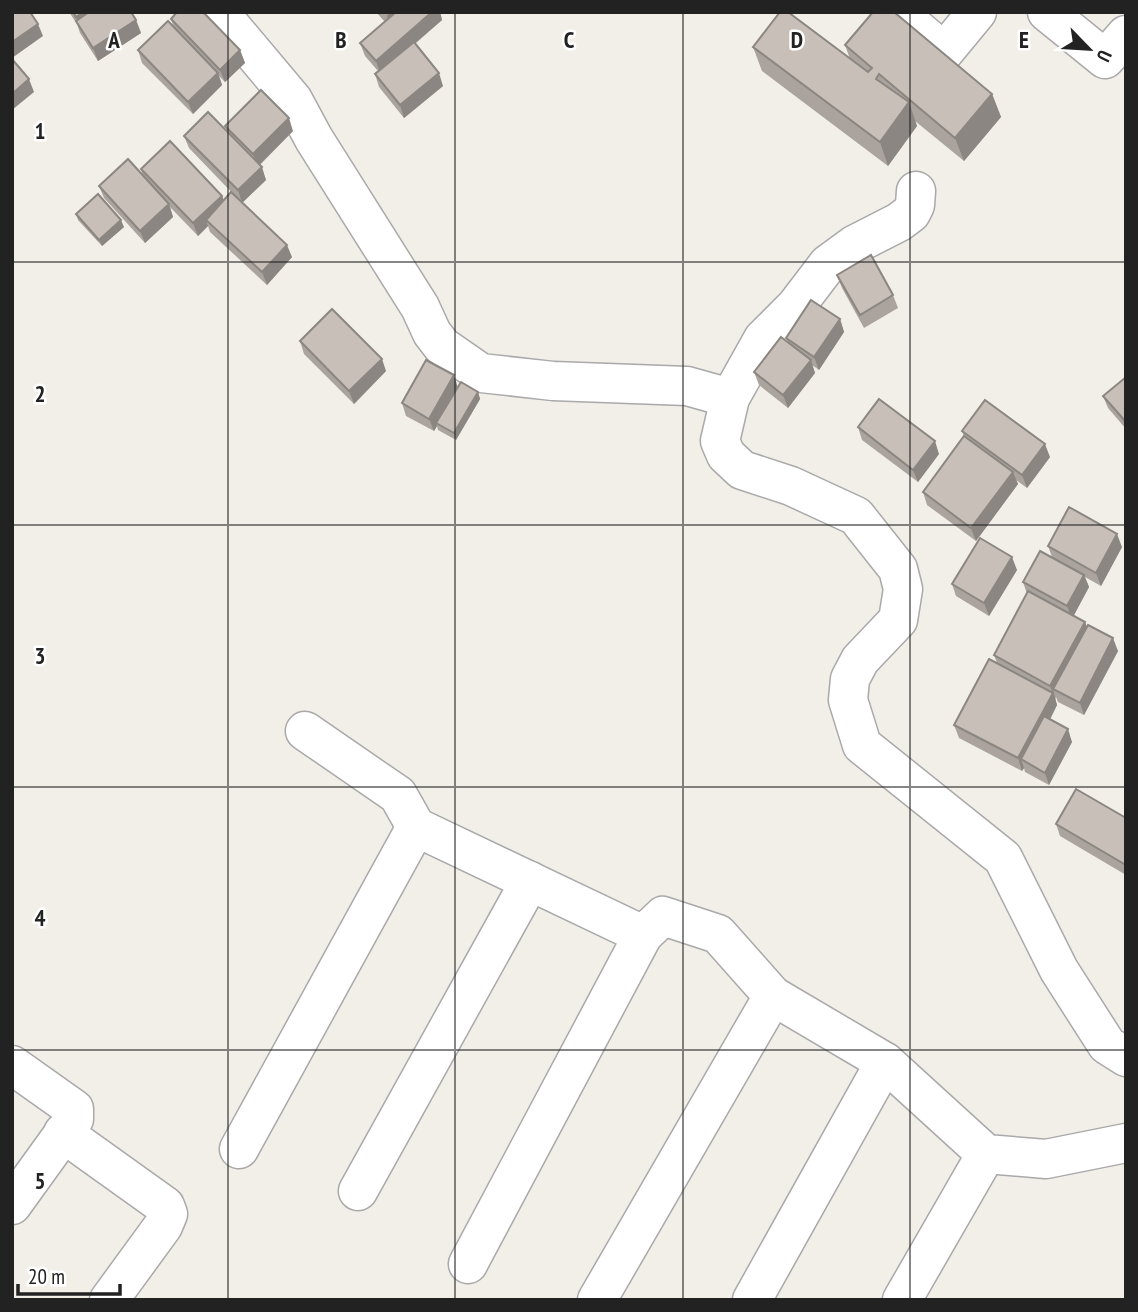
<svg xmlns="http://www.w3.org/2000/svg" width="1138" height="1312" viewBox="0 0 1138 1312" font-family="'PT Sans Narrow',sans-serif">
	<rect width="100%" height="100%" fill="#f2efe9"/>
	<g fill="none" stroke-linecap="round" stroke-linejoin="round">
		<g stroke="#a9a9a9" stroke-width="41">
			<g id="minor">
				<polyline points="219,12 293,100 314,139 420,307 432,333 442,346 481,373 553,381 687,386 730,398"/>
				<polyline points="897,12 944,52 977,12"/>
				<polyline points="1047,12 1105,59 1126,35"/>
				<polyline points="916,191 915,205 911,213 899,222 854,245 828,264 796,306 763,339 730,398 720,441 726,455 742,470 791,486 856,516 898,569 903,589 898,620 860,660 850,679 848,700 862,745 1003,858 1059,970 1107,1045 1126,1057"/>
				<polyline points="305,731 398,795 416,827 643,935 663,916 718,934 773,996 885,1062 986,1154 1046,1159 1126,1143"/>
				<polyline points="12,1065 74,1109 74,1119 12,1205"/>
				<polyline points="63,1133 165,1206 168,1214 163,1226 109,1300"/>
				<polyline points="239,1149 416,827"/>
				<polyline points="358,1191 530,881"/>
				<polyline points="468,1264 643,935"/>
				<polyline points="597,1300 773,996"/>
				<polyline points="752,1300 885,1062"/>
				<polyline points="902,1300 986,1154"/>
			</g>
		</g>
		<use href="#minor" stroke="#fff" stroke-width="38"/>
	</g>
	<g fill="#aba49e">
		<polygon points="69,12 134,12 132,13 136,20 141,33 98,61 80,33 77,24"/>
		<polygon points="376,12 440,12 442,20 415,44 443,86 404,118 379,87 375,74 378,71 365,56 360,43 385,22"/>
		<polygon points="171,19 240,50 245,63 225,82 219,76 222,85 193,114 142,63 138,50 174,28"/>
		<polygon points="845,45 992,94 1001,117 964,161 915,121 917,126 888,166 762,71 753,47 850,59"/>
		<polygon points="225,126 293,131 260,165 266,180 242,203 292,257 267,285 210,232 208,226 198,236 170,207 173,217 145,243 104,198 99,186 143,176 141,169 222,196 224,200 240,201 189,148 184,136 227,132"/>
		<polygon points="76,214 124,227 102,246 78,220"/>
		<polygon points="837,275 893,295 898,308 864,328 842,288"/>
		<polygon points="840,319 844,332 819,370 812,365 815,373 788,408 759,385 754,372 788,342 786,338"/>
		<polygon points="300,341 386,371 354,404 304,354"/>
		<polygon points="1126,377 1126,429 1108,408 1103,396"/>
		<polygon points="458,387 478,392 480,399 456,440 438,430 437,426 434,431 406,416 402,403"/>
		<polygon points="858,427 939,454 918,482 862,440"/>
		<polygon points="962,431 1050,457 1027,488 1016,480 1018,484 976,541 927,505 923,492 964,436"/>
		<polygon points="1048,546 1122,547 1101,586 1085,577 1089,587 1073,616 1085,622 1087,627 1118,651 1084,715 1058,702 1056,697 1055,699 1057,705 1050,720 1072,742 1049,785 1025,772 1024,768 1022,771 959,738 954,725 997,663 994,655 1027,594 1023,582 1052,557"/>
		<polygon points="1017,570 989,616 956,596 952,584"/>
		<polygon points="1126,818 1126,875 1060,836 1056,824"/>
	</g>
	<g fill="#8b8681">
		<polygon points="84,12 107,12 80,27 76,17"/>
		<polygon points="390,12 409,12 391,28 387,16"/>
		<polygon points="432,12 440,12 442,20 380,73 376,61"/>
		<polygon points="136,20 141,33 98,61 93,48"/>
		<polygon points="38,24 43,36 12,58 12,42"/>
		<polygon points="240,50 245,63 225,82 220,70"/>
		<polygon points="218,73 222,85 193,114 188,102"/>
		<polygon points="439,73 443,86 404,118 400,105"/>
		<polygon points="29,79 34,92 12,110 12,94"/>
		<polygon points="992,94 1001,117 964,161 955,138"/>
		<polygon points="909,102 917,126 888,166 880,142"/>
		<polygon points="289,118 293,131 257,167 253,154"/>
		<polygon points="262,167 266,180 242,203 238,190"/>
		<polygon points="222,196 227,208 206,220 208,226 198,236 193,223"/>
		<polygon points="169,204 173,217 145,243 140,231"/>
		<polygon points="121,220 124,227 102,246 99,240"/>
		<polygon points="287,245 292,257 267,285 262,272"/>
		<polygon points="840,319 844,332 819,370 814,357"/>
		<polygon points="382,359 386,371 354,404 349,391"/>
		<polygon points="811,360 815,373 788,408 783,395"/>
		<polygon points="454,375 458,388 436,423 437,426 434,431 429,419"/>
		<polygon points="478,392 480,399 456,440 454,433"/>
		<polygon points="935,441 939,454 918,482 913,470"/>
		<polygon points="1045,444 1050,457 1027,488 1022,475"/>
		<polygon points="1013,472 1018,484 976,541 971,528"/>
		<polygon points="1117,534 1122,547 1101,586 1096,573"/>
		<polygon points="1012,557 1017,570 989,616 984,603"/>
		<polygon points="1084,575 1089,587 1072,619 1067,606"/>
		<polygon points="1085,622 1090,635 1053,689 1057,705 1027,763 1021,759 1024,768 1022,771 1018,758 1053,693 1050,686"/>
		<polygon points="1113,638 1118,651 1084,715 1080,703"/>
		<polygon points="1068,729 1072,742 1049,785 1045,773"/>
	</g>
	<g fill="#c7bfb8" stroke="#8b8681" stroke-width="2">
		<polygon points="12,12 30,12 38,24 12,42"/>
		<polygon points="73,12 84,12 76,17"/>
		<polygon points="89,12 131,12 136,20 93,48 76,21"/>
		<polygon points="177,12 203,12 240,50 220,70 171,19"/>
		<polygon points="396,12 432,12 376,61 360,43"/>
		<polygon points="780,12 788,12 868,72 872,68 845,45 873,12 894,12 992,94 955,138 879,74 876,79 909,102 880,142 753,47"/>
		<polygon points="168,21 218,73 188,102 138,50"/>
		<polygon points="414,42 439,73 400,105 375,74"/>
		<polygon points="12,59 29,79 12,94"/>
		<polygon points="261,90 289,118 253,154 225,126"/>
		<polygon points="208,112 262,167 238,190 184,136"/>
		<polygon points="170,141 222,196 193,223 141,169"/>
		<polygon points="128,159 169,204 140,231 99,186"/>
		<polygon points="231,192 287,245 262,272 206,220"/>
		<polygon points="98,194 121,220 99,240 76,214"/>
		<polygon points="871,255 893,295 860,315 837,275"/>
		<polygon points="811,300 840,319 814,357 786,338"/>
		<polygon points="332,309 382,359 349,391 300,341"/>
		<polygon points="781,337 811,360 783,395 754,372"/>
		<polygon points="426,360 454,375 429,419 402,403"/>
		<polygon points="1126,377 1126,422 1103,396"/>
		<polygon points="461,382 478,392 454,433 436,423"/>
		<polygon points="879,399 935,441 913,470 858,427"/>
		<polygon points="985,400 1045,444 1022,475 962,431"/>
		<polygon points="964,436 1013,472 971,528 923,492"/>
		<polygon points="1069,507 1117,534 1096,573 1048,546"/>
		<polygon points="980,538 1012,557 984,603 952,584"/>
		<polygon points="1040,551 1084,575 1067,606 1023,582"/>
		<polygon points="1028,591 1085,622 1050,686 994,655"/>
		<polygon points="1088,625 1113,638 1080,703 1053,689"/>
		<polygon points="989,659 1053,693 1018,758 954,725"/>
		<polygon points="1044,716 1068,729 1045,773 1021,759"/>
		<polygon points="1076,789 1126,818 1126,865 1056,824"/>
	</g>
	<path fill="none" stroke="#222" stroke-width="2" stroke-opacity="0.55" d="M228 12V1300M455 12V1300M683 12V1300M910 12V1300M12 262H1126M12 525H1126M12 787H1126M12 1050H1126"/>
	<g font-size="23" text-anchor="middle" font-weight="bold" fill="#222" stroke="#fff" stroke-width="5" stroke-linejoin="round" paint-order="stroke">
		<text x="114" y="48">A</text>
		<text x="341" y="48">B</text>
		<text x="569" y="48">C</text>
		<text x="797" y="48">D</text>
		<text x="1024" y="48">E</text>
		<text x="40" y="139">1</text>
		<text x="40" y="402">2</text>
		<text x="40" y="664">3</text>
		<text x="40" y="926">4</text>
		<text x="40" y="1189">5</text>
	</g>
	<rect width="1138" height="1312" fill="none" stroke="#222222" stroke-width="28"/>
	<g transform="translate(1089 49) rotate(115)" stroke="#ffffff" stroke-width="5" paint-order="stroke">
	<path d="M0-5L12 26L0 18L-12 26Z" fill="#222222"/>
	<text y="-10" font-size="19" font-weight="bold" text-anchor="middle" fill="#222222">U</text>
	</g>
	<path d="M18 1284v10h102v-10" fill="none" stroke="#222222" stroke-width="3.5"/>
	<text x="28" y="1284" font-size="21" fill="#222222" stroke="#ffffff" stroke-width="5" paint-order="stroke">20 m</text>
</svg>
